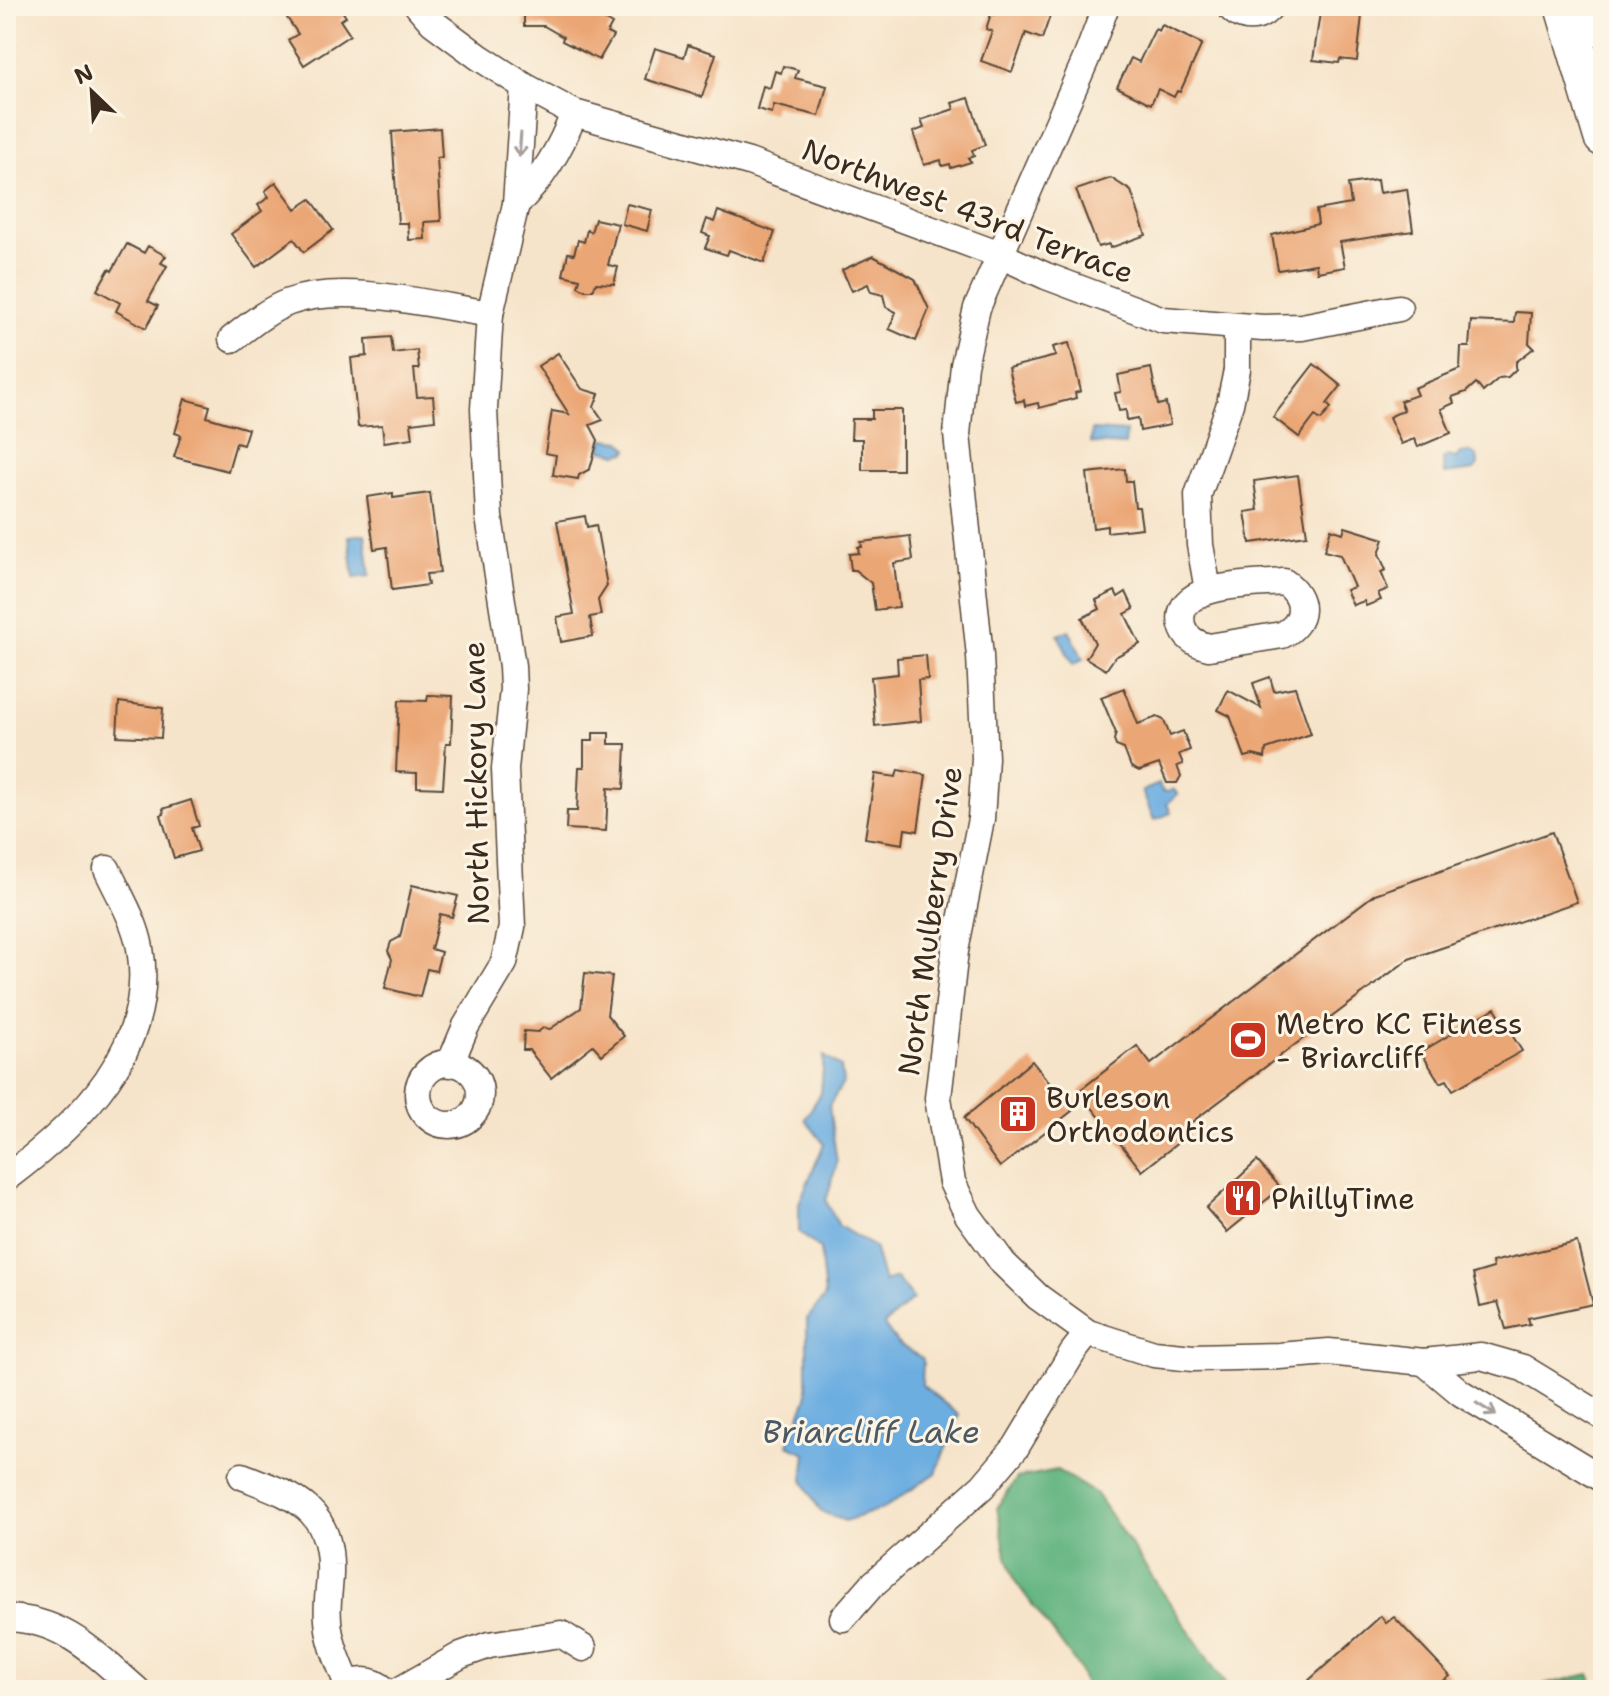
<svg xmlns="http://www.w3.org/2000/svg" width="1609" height="1696" viewBox="0 0 1609 1696" font-family="'Shantell Sans',sans-serif">
	<rect width="100%" height="100%" fill="#fcf5e5"/>
	<filter id="ink" filterUnits="userSpaceOnUse"><feTurbulence type="fractalNoise" baseFrequency=".0125" numOctaves="2"/><feDisplacementMap in="SourceGraphic" scale="16" xChannelSelector="R" yChannelSelector="G"/><feConvolveMatrix kernelMatrix="1 2 1 2 8 2 1 2 1" color-interpolation-filters="sRGB"/></filter>
	<filter id="wash" filterUnits="userSpaceOnUse"><feTurbulence type="fractalNoise" baseFrequency=".006" numOctaves="4" result="noise"/><feDisplacementMap in="SourceGraphic" scale="32" xChannelSelector="R" yChannelSelector="G"/><feGaussianBlur stdDeviation="1.8" result="paint"/><feColorMatrix in="noise" values="0 0 0 0 0 0 0 0 0 0 0 0 0 0 0 0 0 1.4 0 .05"/><feComposite in="paint" operator="in"/></filter>
	<g filter="url(#wash)">
		<rect width="100%" height="100%" fill="#f6e4ca"/>
		<g fill="#62b480" stroke="#4e6f4f" stroke-width="2">
			<polygon points="1057,1470 1096,1494 1229,1690 1086,1690 1079,1668 1015,1581 1006,1554 997,1508 1017,1478"/>
			<polygon points="1589,1674 1596,1690 1534,1690 1544,1685"/>
		</g>
		<g fill="#6daee1" stroke="#546c80" stroke-width="2">
			<polygon points="1092,430 1126,432 1125,445 1091,443"/>
			<polygon points="603,439 621,441 628,448 627,452 618,454 601,450"/>
			<polygon points="1470,452 1477,456 1478,465 1474,470 1444,474 1443,459 1448,456 1456,458 1460,453"/>
			<polygon points="365,534 370,576 354,578 349,536"/>
			<polygon points="1069,630 1083,659 1073,665 1058,635"/>
			<polygon points="1159,784 1162,791 1168,792 1173,789 1178,794 1167,804 1171,813 1154,820 1142,791"/>
			<polygon points="824,1056 841,1067 843,1083 829,1106 837,1163 826,1201 839,1226 874,1247 884,1282 896,1278 913,1299 884,1325 897,1343 923,1359 922,1385 959,1415 936,1473 884,1508 845,1521 820,1511 803,1480 806,1453 788,1445 807,1398 807,1319 825,1296 820,1249 799,1232 799,1203 824,1144 805,1119 821,1093"/>
		</g>
		<g id="blocks">
			<g fill="#eba674">
				<polygon points="279,6 339,6 346,17 340,20 350,35 304,65 288,40 298,34"/>
				<polygon points="524,6 582,6 612,24 607,33 613,36 599,60 562,41 563,37 544,26 524,26"/>
				<polygon points="1019,6 1031,6 1051,13 1042,39 1026,33 1012,72 981,61 992,31 986,29 991,14 994,15 1000,10 1016,14"/>
				<polygon points="1321,6 1363,6 1357,61 1340,59 1339,63 1313,60"/>
				<polygon points="1162,25 1202,44 1180,92 1177,91 1174,97 1158,89 1151,104 1117,87 1131,58 1139,62 1155,29 1159,31"/>
				<polygon points="688,45 716,54 702,97 645,79 655,48 684,57"/>
				<polygon points="783,66 798,70 795,78 827,86 819,116 774,105 772,113 757,109 763,86 770,88 775,71 781,73"/>
				<polygon points="969,98 985,145 972,150 974,156 968,158 971,162 951,168 950,164 942,166 941,160 924,165 913,132 924,128 921,120 954,109 952,103"/>
				<polygon points="440,128 442,157 437,158 441,221 424,222 425,239 409,240 408,223 398,223 392,132"/>
				<polygon points="1111,178 1131,191 1146,235 1110,248 1109,244 1098,247 1076,190"/>
				<polygon points="1377,180 1379,193 1407,189 1413,231 1340,242 1345,267 1317,272 1316,264 1278,270 1272,235 1318,224 1316,210 1351,204 1348,184"/>
				<polygon points="276,182 296,209 311,199 333,230 304,252 294,239 256,267 231,234 262,211 258,205 269,197 265,191"/>
				<polygon points="627,204 652,210 647,231 622,224"/>
				<polygon points="718,211 775,232 764,263 729,250 727,255 705,248 710,236 702,233 707,219 714,222"/>
				<polygon points="595,219 618,224 608,265 618,267 614,284 596,283 593,290 585,290 578,286 580,279 563,275 568,253 574,254 578,240 584,242 587,230 591,232"/>
				<polygon points="127,244 144,253 148,246 166,256 161,263 167,266 148,301 158,306 146,328 116,311 120,303 97,290 109,269 112,271"/>
				<polygon points="873,256 915,279 929,309 916,341 889,329 896,312 886,307 883,295 871,292 868,284 852,291 842,270"/>
				<polygon points="1515,312 1531,313 1529,343 1534,348 1516,362 1516,369 1508,377 1499,378 1483,392 1476,383 1466,392 1452,397 1454,403 1441,409 1451,433 1418,447 1414,439 1401,444 1389,417 1404,410 1400,401 1417,395 1414,388 1460,369 1461,347 1469,347 1471,321 1514,323"/>
				<polygon points="391,337 393,353 417,350 419,369 414,369 417,397 433,396 435,420 411,423 413,438 384,442 382,425 358,427 351,358 367,356 366,339"/>
				<polygon points="1069,343 1081,391 1075,393 1076,398 1039,408 1038,403 1025,406 1024,400 1016,402 1008,368 1056,356 1053,347"/>
				<polygon points="558,353 582,389 599,394 594,407 603,420 590,425 598,440 590,469 579,475 578,479 553,475 556,455 545,453 552,411 569,414 538,366"/>
				<polygon points="1314,364 1341,386 1327,404 1331,408 1321,420 1315,416 1299,437 1273,417"/>
				<polygon points="1151,368 1158,405 1166,403 1170,425 1140,431 1138,418 1127,420 1126,410 1119,411 1115,393 1121,392 1118,375"/>
				<polygon points="185,399 210,406 207,417 248,429 243,445 236,443 228,471 174,457 181,435 175,433"/>
				<polygon points="872,410 902,410 902,470 862,470 862,439 851,439 852,419 872,419"/>
				<polygon points="1125,469 1126,481 1132,481 1135,507 1139,507 1142,528 1107,532 1107,526 1093,528 1087,473"/>
				<polygon points="1298,475 1307,535 1250,543 1245,512 1258,510 1254,481"/>
				<polygon points="393,493 393,498 430,493 440,573 426,574 428,585 392,590 387,547 374,549 367,497"/>
				<polygon points="585,516 587,527 596,525 607,586 598,600 601,615 590,617 593,636 561,642 557,617 574,614 557,521"/>
				<polygon points="1345,527 1384,539 1379,554 1386,570 1381,572 1388,589 1378,593 1381,600 1366,606 1364,601 1353,605 1346,590 1354,587 1340,555 1324,551 1331,529 1343,533"/>
				<polygon points="910,536 913,560 894,563 899,607 875,610 871,583 855,570 851,570 849,554 859,553 858,547 862,547 861,542"/>
				<polygon points="1115,591 1118,597 1126,592 1134,609 1125,614 1140,644 1115,657 1106,670 1086,658 1095,643 1082,618 1100,609 1096,600"/>
				<polygon points="926,655 928,679 918,680 921,721 875,726 871,677 898,674 897,658"/>
				<polygon points="1270,677 1274,691 1295,687 1311,734 1266,749 1265,758 1253,755 1245,757 1230,716 1218,710 1228,690 1261,708 1253,683"/>
				<polygon points="1124,688 1138,724 1157,717 1164,720 1170,736 1183,731 1190,750 1179,754 1183,764 1177,766 1181,776 1177,783 1167,783 1159,764 1139,771 1131,767 1124,749 1116,746 1114,740 1116,733 1101,697"/>
				<polygon points="428,695 453,696 451,743 446,743 443,788 417,787 417,773 396,772 399,700 427,701"/>
				<polygon points="119,702 163,708 161,738 117,736"/>
				<polygon points="593,733 609,733 609,744 626,744 624,789 608,788 606,831 566,829 567,811 577,811 579,767 584,767 584,741 593,741"/>
				<polygon points="898,770 926,775 918,831 905,829 903,844 865,838 875,774 896,777"/>
				<polygon points="191,800 199,826 192,828 199,851 174,858 161,815 164,814 163,809"/>
				<polygon points="1552,832 1577,902 1409,959 1184,1128 1189,1134 1142,1171 1079,1091 1137,1046 1151,1064 1375,894"/>
				<polygon points="412,885 458,896 452,917 440,914 431,949 441,952 436,971 427,969 420,997 385,988 392,959 388,951 391,942 400,937"/>
				<polygon points="585,973 612,976 607,1015 624,1036 602,1055 593,1045 551,1078 529,1050 523,1050 524,1031 538,1032 543,1028 550,1029 581,1008"/>
				<polygon points="1495,1008 1522,1051 1453,1090 1447,1080 1440,1083 1421,1052"/>
				<polygon points="1032,1061 1072,1111 1000,1167 964,1118"/>
				<polygon points="1257,1161 1281,1188 1227,1232 1206,1208"/>
				<polygon points="1577,1242 1593,1304 1528,1318 1530,1324 1506,1329 1498,1302 1480,1306 1473,1274 1493,1268 1492,1262"/>
				<polygon points="1381,1616 1386,1623 1394,1617 1450,1676 1442,1682 1449,1690 1298,1690"/>
			</g>
		</g>
	</g>
	<g filter="url(#ink)">
		<use href="#blocks" fill-opacity="0" stroke="#574638" stroke-width="2"/>
		<g fill="none" stroke-linecap="round" stroke-linejoin="round">
			<g stroke="#574638" stroke-width="29">
				<g id="minor">
					<polyline points="418,6 432,22 479,57 524,86 574,113 749,162 1000,255 1046,276 1163,320 1263,328 1302,327 1399,308"/>
					<polyline points="1106,6 1086,59 977,308 964,365 957,434 980,656 985,758 981,819 955,951 938,1098 952,1182 968,1215 1003,1263 1038,1297 1088,1333 1154,1354 1193,1358 1279,1356 1329,1352 1424,1362 1481,1356 1523,1368 1603,1417"/>
					<path d="M1229 6C1241 21 1259 21 1271 6"/>
					<path d="M516 204C544 178 561 148 574 113"/>
					<path d="M232 339C250 325 268 310 289 302 345 282 432 305 490 314"/>
					<path d="M1284 582C1307 597 1307 623 1282 635L1209 647C1196 644 1185 638 1182 625 1172 581 1257 585 1284 582Z"/>
					<polyline points="1208,590 1200,545 1198,495 1230,404 1237,370 1237,326"/>
					<circle cx="449" cy="1094" r="31"/>
					<polyline points="450,1064 466,1026 504,963 512,927 505,769 513,689 512,666 489,517 484,409 490,314 516,204 524,86"/>
					<path d="M6 1178C80 1123 157 1048 140 948 135 920 119 895 107 869"/>
					<polyline points="1424,1362 1461,1393 1603,1479"/>
					<path d="M242 1476C289 1495 329 1505 330 1565 331 1583 326 1601 328 1620 329 1642 340 1665 348 1685"/>
					<path d="M6 1618C64 1619 95 1654 137 1690"/>
					<polyline points="843,1618 872,1585 983,1486 1016,1447 1073,1352 1088,1333"/>
					<path d="M343 1690C356 1678 371 1678 385 1690"/>
					<polyline points="400,1690 461,1655 489,1645 561,1634 583,1648"/>
				</g>
			</g>
			<g stroke="#574638" stroke-width="41">
				<g id="highway">
					<polyline points="1564,6 1603,137"/>
					<polyline points="1593,6 1603,28"/>
				</g>
			</g>
			<use href="#minor" stroke="#fff" stroke-width="26"/>
			<use href="#highway" stroke="#fff" stroke-width="38"/>
		</g>
		<defs><path id="oneway-shaft" d="M-6 0H5M1.5-3L5.5 0L1.5 3" fill="none" stroke-width="1.6" stroke-linecap="round" stroke-linejoin="round" transform="scale(2)"/></defs>
		<g stroke="#a79f9a">
			<use href="#oneway-shaft" transform="translate(520 145) rotate(94)"/>
			<use href="#oneway-shaft" transform="translate(1486 1409) rotate(32)"/>
		</g>
	</g>
	<defs>
		<g id="stadium-square" transform="scale(2)"><rect x="-9" y="-9" width="18" height="18" rx="4" fill="#c8321e" stroke="#fcf5e5"/><path d="M0-5a6.5 5 0 1 0 0 10a6.5 5 0 1 0 0-10ZM-3.5-1.8h7v3.6h-7Z" fill="#fff"/></g>
		<g id="building-square" transform="scale(2)"><rect x="-9" y="-9" width="18" height="18" rx="4" fill="#c8321e" stroke="#fcf5e5"/><path d="M-4-6H4V6H1V3H-1V6H-4ZM-2.5-4.3h1.7v1.8h-1.7ZM.8-4.3h1.7v1.8H.8ZM-2.5-1h1.7V.8h-1.7ZM.8-1h1.7V.8H.8Z" fill="#fff"/></g>
		<g id="restaurant-square" transform="scale(2)"><rect x="-9" y="-9" width="18" height="18" rx="4" fill="#c8321e" stroke="#fcf5e5"/><path d="M-5-6h1v4h1v-4h1v4h1v-4h1v5L-1.5 .5V6h-2V.5L-5-1ZM5-6V6H3V1.5H1.5Q1.5-4 5-6Z" fill="#fff"/></g>
	</defs>
	<g fill-rule="evenodd">
		<use href="#stadium-square" x="1248" y="1040"/>
		<use href="#building-square" x="1018" y="1114"/>
		<use href="#restaurant-square" x="1243" y="1198"/>
	</g>
	<g text-anchor="middle" dominant-baseline="central" stroke-width="6" stroke-linejoin="round" paint-order="stroke">
		<g font-size="30" fill="#3b2a1e" stroke="#fcf5e5">
			<text transform="translate(968 211) rotate(21)">Northwest 43rd Terrace</text>
			<text transform="translate(476 783) rotate(-91)">North Hickory Lane</text>
			<text transform="translate(930 921) rotate(-82)">North Mulberry Drive</text>
		</g>
		<g font-size="30" fill="#3b2a1e" stroke="#fcf5e5" text-anchor="start">
			<text x="1276" y="1023">Metro KC Fitness<tspan x="1276" dy="34">- Briarcliff</tspan></text>
			<text x="1046" y="1097">Burleson<tspan x="1046" dy="34">Orthodontics</tspan></text>
			<text x="1271" y="1198">PhillyTime</text>
		</g>
		<g font-size="32" font-style="italic" fill="#4c5862" stroke="#fcf5e5">
			<text x="871" y="1431">Briarcliff Lake</text>
		</g>
	</g>
	<rect width="1609" height="1696" fill="none" stroke="#fcf5e5" stroke-width="32"/>
	<g transform="translate(92 92) rotate(335)" stroke="#fcf5e5" stroke-width="6" paint-order="stroke">
	<path d="M0-6L14 30L0 20L-14 30Z" fill="#3b2a1e"/>
	<text y="-12" font-size="22" font-weight="bold" text-anchor="middle" fill="#3b2a1e">N</text>
	</g>
</svg>
